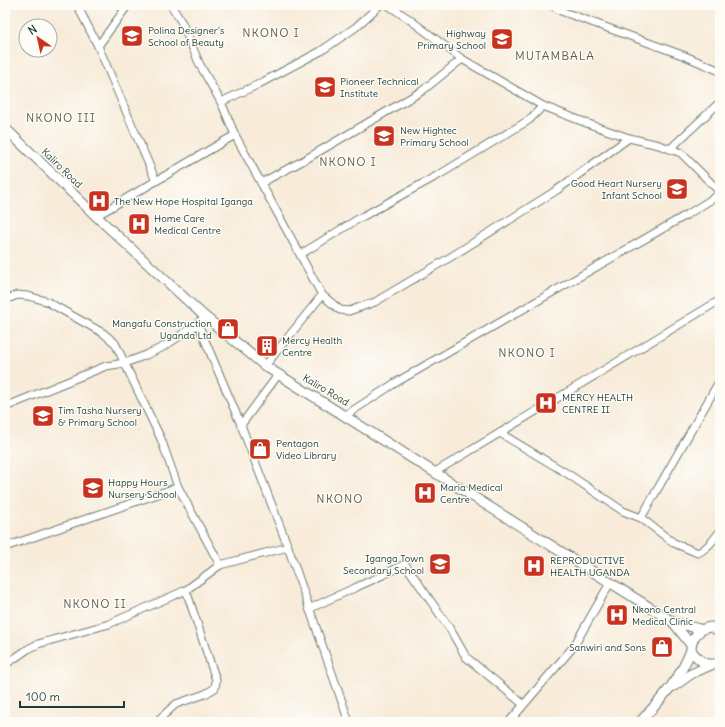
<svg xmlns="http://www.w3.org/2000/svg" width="725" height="727" viewBox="0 0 725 727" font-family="Delius,sans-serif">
	<rect width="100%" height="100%" fill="#fdfcf7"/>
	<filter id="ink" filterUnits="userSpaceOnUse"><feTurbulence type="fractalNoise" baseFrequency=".025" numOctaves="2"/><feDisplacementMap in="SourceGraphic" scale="8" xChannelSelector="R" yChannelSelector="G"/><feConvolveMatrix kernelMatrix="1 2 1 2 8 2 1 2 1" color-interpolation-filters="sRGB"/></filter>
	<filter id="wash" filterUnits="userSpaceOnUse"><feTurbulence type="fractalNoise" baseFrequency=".012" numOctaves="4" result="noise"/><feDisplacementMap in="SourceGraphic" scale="16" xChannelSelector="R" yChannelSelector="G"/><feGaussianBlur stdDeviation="0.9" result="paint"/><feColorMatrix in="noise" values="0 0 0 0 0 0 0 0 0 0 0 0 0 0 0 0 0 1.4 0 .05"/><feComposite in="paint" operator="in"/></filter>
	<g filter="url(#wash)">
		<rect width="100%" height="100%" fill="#f8ebd9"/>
	</g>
	<g filter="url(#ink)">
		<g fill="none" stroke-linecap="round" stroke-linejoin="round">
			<g stroke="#6b7a6e" stroke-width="9">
				<g id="minor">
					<polyline points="77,5 98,46 156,181 96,216"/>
					<polyline points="171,5 182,23 200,65 221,102 235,135 322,295 340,310 349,311 375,302 449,258 557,190 629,138"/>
					<polyline points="388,5 409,19 462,59 543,106 589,124 629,138 659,145 681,153 720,192"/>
					<polyline points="552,5 561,11 685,56 720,71"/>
					<polyline points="98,46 128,5"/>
					<polyline points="221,102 257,85 321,51 356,27 380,5"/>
					<polyline points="670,149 720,102"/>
					<polyline points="156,181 235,135"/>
					<polyline points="261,183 306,159 422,91 462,59"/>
					<polyline points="301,254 358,219 442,173 529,120 543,106"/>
					<polyline points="5,300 17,295 28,296 46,301 103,333 115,343 161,439 178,487 220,565"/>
					<polyline points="198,324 241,425 288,547 349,722"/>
					<polyline points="265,366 322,295"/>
					<polyline points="5,407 106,366 125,363 146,355 163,347 198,324 200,321"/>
					<polyline points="346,415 395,383 688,214 720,194"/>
					<polyline points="241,425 278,375"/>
					<polyline points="500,433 568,474 623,511 641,518 720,380"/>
					<polyline points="435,472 720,300"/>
					<path d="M641 518 674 543 698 553C708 548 714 540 720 531"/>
					<polyline points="5,547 178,487"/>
					<path d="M309 609C341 593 373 581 405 564L450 629 466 657 523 704"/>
					<polyline points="5,665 28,649 38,644 109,624 186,590 220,565 288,547"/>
					<polyline points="156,722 176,704 205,694 215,688 216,680 186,590"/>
					<polyline points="509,722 574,646 610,583"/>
				</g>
			</g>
			<g stroke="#6b7a6e" stroke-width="11">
				<g id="major">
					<polyline points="5,128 96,216 203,315 265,366 673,622 700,629"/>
					<polyline points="673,622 691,645"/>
					<path d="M720 632 711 627C699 628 691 638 691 650 698 660 708 669 720 662"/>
					<polyline points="674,686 691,674 711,665"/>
					<path d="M640 722C662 698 679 681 691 650"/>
				</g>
			</g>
			<use href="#minor" stroke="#fff" stroke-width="7"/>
			<use href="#major" stroke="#fff" stroke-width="9"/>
		</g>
	</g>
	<defs>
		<g id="school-square" transform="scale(1.15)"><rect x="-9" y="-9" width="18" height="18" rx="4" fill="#c8321e" stroke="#fdfcf7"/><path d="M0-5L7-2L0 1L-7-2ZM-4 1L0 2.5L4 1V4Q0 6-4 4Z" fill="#fff"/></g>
		<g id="hospital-square" transform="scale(1.15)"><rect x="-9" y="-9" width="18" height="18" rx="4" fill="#c8321e" stroke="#fdfcf7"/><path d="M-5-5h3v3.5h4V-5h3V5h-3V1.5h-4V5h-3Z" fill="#fff"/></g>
		<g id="shop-square" transform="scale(1.15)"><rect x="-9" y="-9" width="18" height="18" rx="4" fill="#c8321e" stroke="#fdfcf7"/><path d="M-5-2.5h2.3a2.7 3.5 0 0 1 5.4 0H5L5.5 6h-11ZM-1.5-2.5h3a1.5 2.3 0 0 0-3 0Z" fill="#fff"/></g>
		<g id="building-square" transform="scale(1.15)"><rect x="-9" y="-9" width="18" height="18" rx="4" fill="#c8321e" stroke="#fdfcf7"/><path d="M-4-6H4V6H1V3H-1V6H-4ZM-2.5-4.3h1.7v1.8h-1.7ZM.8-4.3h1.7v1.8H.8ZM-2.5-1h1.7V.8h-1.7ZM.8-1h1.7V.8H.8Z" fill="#fff"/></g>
	</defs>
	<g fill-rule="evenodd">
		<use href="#school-square" x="132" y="36"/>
		<use href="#school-square" x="502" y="39"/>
		<use href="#school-square" x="325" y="87"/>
		<use href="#school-square" x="384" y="136"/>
		<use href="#school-square" x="677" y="189"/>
		<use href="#hospital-square" x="99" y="201"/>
		<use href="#hospital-square" x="139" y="224"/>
		<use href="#shop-square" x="228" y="329"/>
		<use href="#building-square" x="267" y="346"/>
		<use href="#hospital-square" x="546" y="403"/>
		<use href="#school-square" x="43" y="416"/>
		<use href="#shop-square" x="260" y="449"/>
		<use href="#school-square" x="93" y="488"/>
		<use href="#hospital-square" x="425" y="493"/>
		<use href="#school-square" x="440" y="564"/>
		<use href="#hospital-square" x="534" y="566"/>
		<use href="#hospital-square" x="617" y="615"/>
		<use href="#shop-square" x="662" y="647"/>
	</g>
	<g text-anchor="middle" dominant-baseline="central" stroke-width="3" stroke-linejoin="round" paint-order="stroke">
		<g font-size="10" fill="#1f3d34" stroke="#fdfcf7" text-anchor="start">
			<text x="148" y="30">Polina Designer's<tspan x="148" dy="12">School of Beauty</tspan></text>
			<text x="486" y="33" text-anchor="end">Highway<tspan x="486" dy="12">Primary School</tspan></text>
			<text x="340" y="81">Pioneer Technical<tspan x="340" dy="12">Institute</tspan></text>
			<text x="400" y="130">New Hightec<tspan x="400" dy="12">Primary School</tspan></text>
			<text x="662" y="183" text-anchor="end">Good Heart Nursery<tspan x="662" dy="12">Infant School</tspan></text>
			<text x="114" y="201">The New Hope Hospital Iganga</text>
			<text x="154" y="218">Home Care<tspan x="154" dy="12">Medical Centre</tspan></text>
			<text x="212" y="323" text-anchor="end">Mangafu Construction<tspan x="212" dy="12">Uganda Ltd</tspan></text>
			<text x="282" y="340">Mercy Health<tspan x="282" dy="12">Centre</tspan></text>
			<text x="562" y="397">MERCY HEALTH<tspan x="562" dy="12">CENTRE II</tspan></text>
			<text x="58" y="410">Tim Tasha Nursery<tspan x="58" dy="12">&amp; Primary School</tspan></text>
			<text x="276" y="443">Pentagon<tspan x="276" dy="12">Video Library</tspan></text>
			<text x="108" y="482">Happy Hours<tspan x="108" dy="12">Nursery School</tspan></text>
			<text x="440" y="487">Maria Medical<tspan x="440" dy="12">Centre</tspan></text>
			<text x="424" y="558" text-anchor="end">Iganga Town<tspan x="424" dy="12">Secondary School</tspan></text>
			<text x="550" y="560">REPRODUCTIVE<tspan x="550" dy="12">HEALTH UGANDA</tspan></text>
			<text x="632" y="609">Nkono Central<tspan x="632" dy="12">Medical Clinic</tspan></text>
			<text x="646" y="647" text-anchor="end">Sanwiri and Sons</text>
		</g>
		<g font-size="10" fill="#1f3d34" stroke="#fdfcf7">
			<text transform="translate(62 168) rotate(44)">Kaliro Road</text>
			<text transform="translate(326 390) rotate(31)">Kaliro Road</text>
		</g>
		<g font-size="12" letter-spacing="1" fill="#63604d" stroke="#fdfcf7">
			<text x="271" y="32">NKONO I</text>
			<text x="555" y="55">MUTAMBALA</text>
			<text x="61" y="117">NKONO III</text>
			<text x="348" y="161">NKONO I</text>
			<text x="527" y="352">NKONO I</text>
			<text x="340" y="498">NKONO</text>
			<text x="95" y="603">NKONO II</text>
		</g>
	</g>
	<rect width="725" height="727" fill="none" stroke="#fdfcf7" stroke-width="20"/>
	<g transform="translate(38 38) rotate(326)"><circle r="19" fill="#fdfcf7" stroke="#a4b0a9"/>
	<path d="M0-3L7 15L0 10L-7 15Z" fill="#c8321e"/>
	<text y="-6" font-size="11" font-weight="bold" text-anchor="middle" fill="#1f3d34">N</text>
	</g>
	<path d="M20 701v6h104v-6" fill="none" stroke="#1f3d34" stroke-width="2"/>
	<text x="26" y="701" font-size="12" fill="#1f3d34" stroke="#fdfcf7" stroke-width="3" paint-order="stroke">100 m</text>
</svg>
